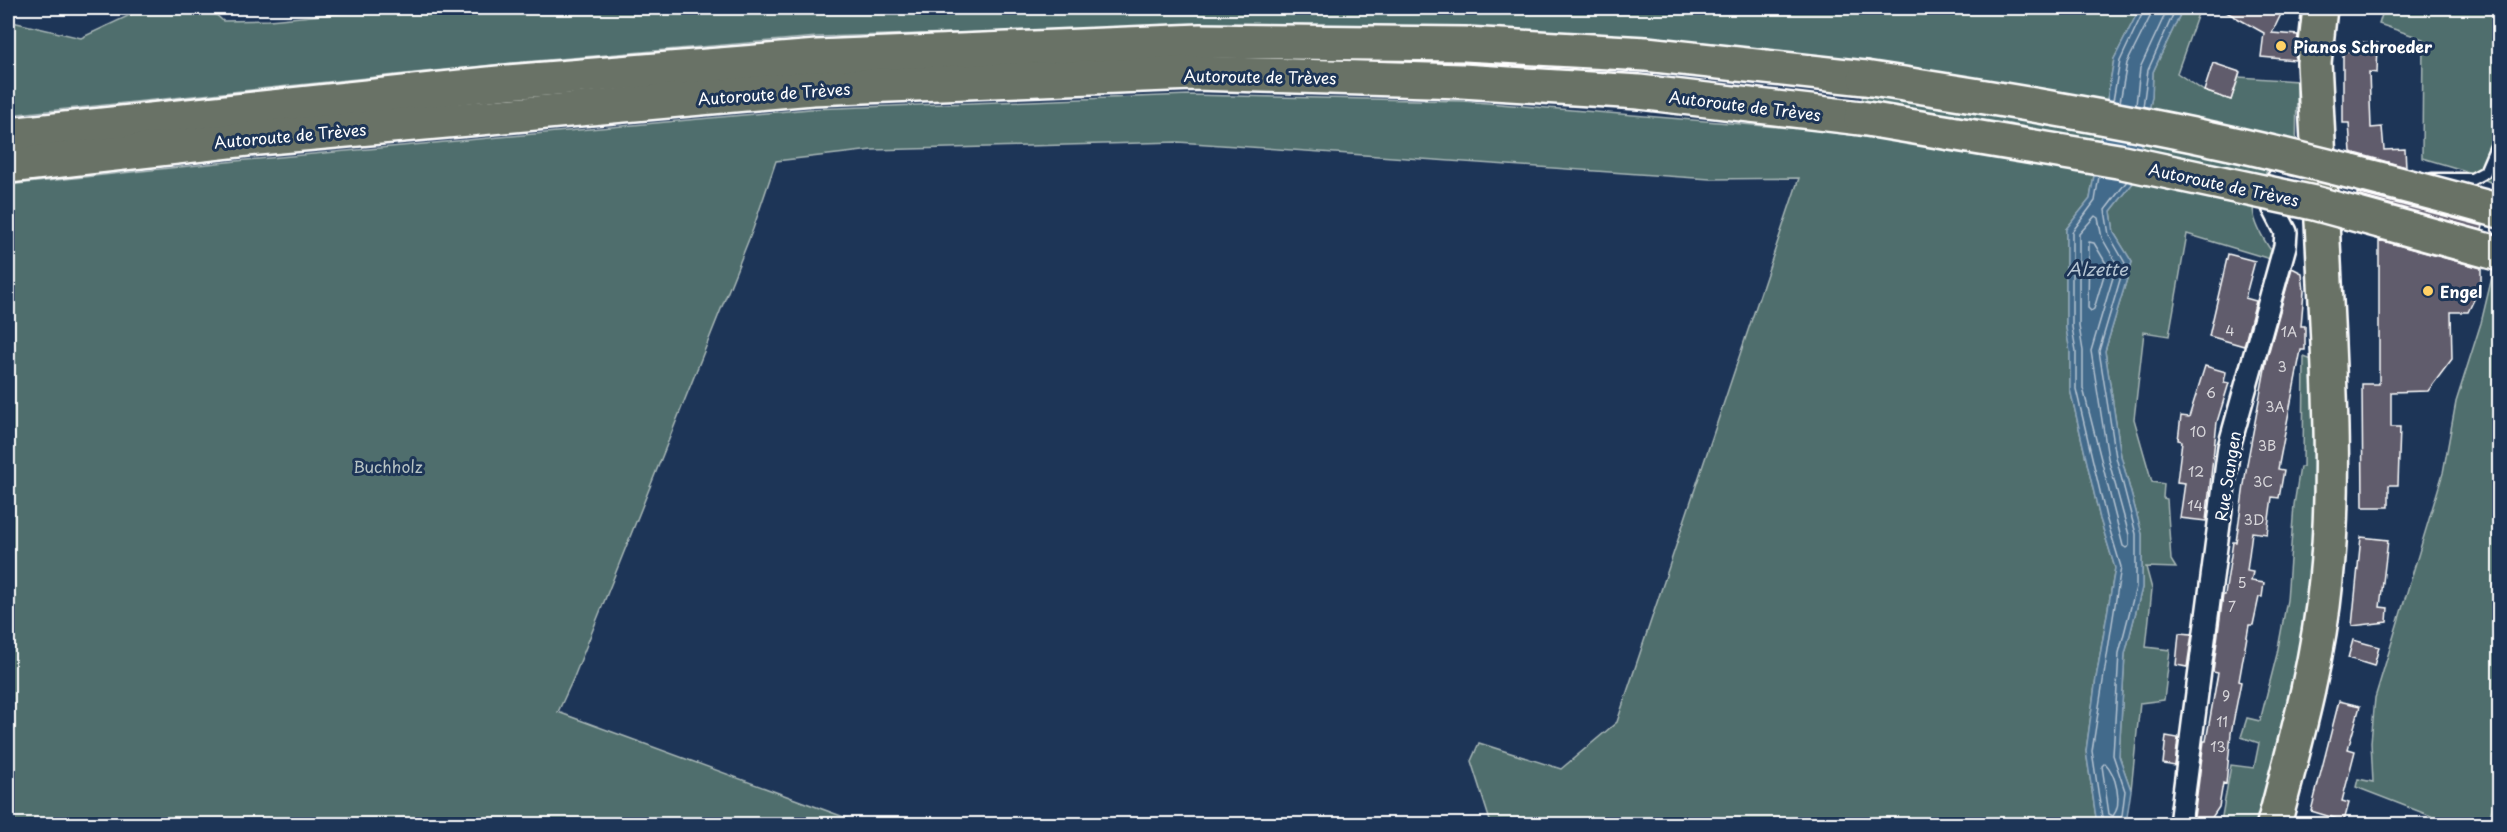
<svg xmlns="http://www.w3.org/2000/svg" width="2507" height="832" viewBox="0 0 2507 832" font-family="'Playpen Sans',sans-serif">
	<rect width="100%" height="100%" fill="#1d3557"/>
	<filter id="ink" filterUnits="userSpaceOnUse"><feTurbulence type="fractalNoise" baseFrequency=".0167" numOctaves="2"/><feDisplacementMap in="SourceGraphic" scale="12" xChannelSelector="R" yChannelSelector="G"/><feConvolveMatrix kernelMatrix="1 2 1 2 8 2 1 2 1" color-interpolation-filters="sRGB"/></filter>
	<g filter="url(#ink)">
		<g fill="#4f6e6d" stroke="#a7b6b6" stroke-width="1.5">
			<polygon points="145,8 209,8 223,21 269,20 397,8 2140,8 2114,59 2090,199 2066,229 2066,328 2070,352 2070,389 2100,519 2115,568 2096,678 2086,751 2097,824 1491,824 1471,761 1479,743 1561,769 1617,722 1799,178 1710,179 1178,142 872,150 776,161 753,229 574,677 558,712 863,824 8,824 8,185 246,160 810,109 1189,95 1462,101 1815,130 1857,136 1867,65 1202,26 817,37 512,63 8,115 8,21 81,38"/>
			<path d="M2183 8H2200L2177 73 2204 91 2231 100 2239 77 2297 81 2296 162 2269 168C2245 201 2250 220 2272 252L2270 259 2187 234 2169 336 2144 332 2134 419 2152 482 2164 484 2163 498 2167 499 2171 560 2176 568 2146 567 2152 589 2146 647 2170 650 2164 700 2140 703 2131 790 2119 756 2125 654 2142 588V534L2121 456 2105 351 2132 262 2114 233 2111 211 2133 183 2152 97 2153 72Z"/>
			<polygon points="2384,8 2499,8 2499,186 2463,170 2422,158 2423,39 2379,24"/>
			<polygon points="2499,248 2500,777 2488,824 2428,824 2431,816 2356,787 2358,779 2373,782 2371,742 2375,698 2443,473 2456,402 2481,323"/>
			<path d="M2304 357 2312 360C2317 457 2319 560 2300 656 2289 713 2272 769 2258 824H2218L2221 822 2231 765 2254 768 2259 743 2241 737 2247 718 2260 721 2277 654 2287 600 2294 505 2300 467H2303Z"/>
		</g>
		<polygon fill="#436a8b" stroke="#8ea6b9" stroke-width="1.5" points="2140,8 2183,8 2153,72 2152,97 2133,183 2111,211 2114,233 2132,262 2105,351 2121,456 2142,534 2142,588 2125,654 2119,756 2131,790 2126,824 2097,824 2086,751 2096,678 2115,568 2100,519 2070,389 2070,352 2066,328 2066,229 2090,199 2114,59"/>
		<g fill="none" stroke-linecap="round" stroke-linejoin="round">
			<g stroke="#b4c3d1" stroke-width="1.5">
				<polyline points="2113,101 2120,61 2145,8"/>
				<polyline points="2120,102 2127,63 2151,15 2152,8"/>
				<polyline points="2136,105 2140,68 2168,8"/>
				<polyline points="2143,107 2148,70 2176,8"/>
				<polyline points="2099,176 2095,201 2072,232 2072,327 2076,351 2076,389 2106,517 2121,567 2092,751 2103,824"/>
				<polygon points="2095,216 2098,218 2102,238 2117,264 2091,351 2108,458 2129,535 2129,546 2126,548 2123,546 2083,388 2083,351 2079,326 2079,234"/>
				<polygon points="2089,242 2094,243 2107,265 2094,309 2091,311 2088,308"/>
				<path d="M2105 763C2116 774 2123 804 2113 816L2109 814 2102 766Z"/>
				<polyline points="2121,824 2125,791 2113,755 2119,653 2136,587 2136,534 2116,457 2099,351 2125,263 2109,235 2105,210 2127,181"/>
			</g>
		</g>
		<g fill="#605c6c" stroke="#fff" stroke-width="1.5">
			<polygon points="2219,8 2284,8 2272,33 2298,35 2295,60 2261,57 2264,33"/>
			<polygon points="2358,42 2378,43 2377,73 2369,72 2371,128 2382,127 2384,150 2405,149 2406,167 2351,152 2349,123 2343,123 2343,51 2357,52"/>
			<polygon points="2213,63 2240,72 2231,100 2204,91"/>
			<polygon points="2357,193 2483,226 2482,230 2357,195"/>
			<polygon points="2379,240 2481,268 2481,285 2468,312 2451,312 2452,359 2428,391 2391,392 2391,427 2400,427 2398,485 2389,485 2389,507 2363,507 2362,384 2379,384"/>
			<polygon points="2228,254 2255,261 2245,298 2256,301 2244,346 2209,336"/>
			<polygon points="2292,268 2302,273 2304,291 2301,326 2305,326 2305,350 2301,350 2278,469 2284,470 2279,498 2272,497 2267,534 2252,532 2247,571 2253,572 2251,581 2264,583 2262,597 2259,597 2253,625 2249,625 2239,681 2241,682 2231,733 2226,784 2223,783 2219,807 2209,822 2194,818 2204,741 2206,741 2218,673 2213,672 2223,595 2225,595 2233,542 2236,542 2247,464 2267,358"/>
			<polygon points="2205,366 2226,372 2224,382 2229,383 2217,422 2206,521 2180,518 2185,483 2177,482 2182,441 2178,440 2181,416 2189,417"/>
			<polygon points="2361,537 2388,540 2380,607 2388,608 2387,622 2352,626"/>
			<polygon points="2179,633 2192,634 2187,667 2176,665"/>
			<polygon points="2353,640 2379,647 2374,666 2348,658"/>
			<polygon points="2339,701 2360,706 2348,749 2355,751 2342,801 2349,803 2344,821 2311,811"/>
			<polygon points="2166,736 2178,738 2175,766 2163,764"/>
		</g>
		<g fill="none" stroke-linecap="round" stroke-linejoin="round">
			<g stroke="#fff" stroke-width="15">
				<polyline id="service" points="2432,179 2472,179 2485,172 2497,144"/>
			</g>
			<g stroke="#fff" stroke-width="26">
				<polyline id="minor" points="2180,824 2229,447 2285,246 2286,232 2273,207 2273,188 2279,178 2288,175 2321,180"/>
			</g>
			<g stroke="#fff" stroke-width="38">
				<path id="primary" d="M2274 824C2295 744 2318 664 2326 580 2335 494 2331 408 2327 322 2323 235 2319 149 2314 63L2320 8"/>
			</g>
			<g stroke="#fff" stroke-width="38">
				<g id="motorway">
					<polyline points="8,135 508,82 817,57 1200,41 1465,44 1646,54 1865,78"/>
					<polyline points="8,166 247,139 812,88 1194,73 1462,81 1639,92 1861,118"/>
				</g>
			</g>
			<use href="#service" stroke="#1d3557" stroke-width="10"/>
			<use href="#minor" stroke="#1d3557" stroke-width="21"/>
			<use href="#primary" stroke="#697266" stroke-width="33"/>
			<use href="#motorway" stroke="#697266" stroke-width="33"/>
			<g stroke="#fff" stroke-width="38" stroke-linecap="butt">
				<g id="motorway-bridge">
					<path d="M1865 78C1989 97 2113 117 2235 144 2324 164 2412 187 2500 211"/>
					<polyline points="1861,118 2118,161 2314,203 2500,254"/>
				</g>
			</g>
			<use href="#motorway-bridge" stroke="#697266" stroke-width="33"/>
		</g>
	</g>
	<g fill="#ffd166" stroke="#1d3557" stroke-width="2">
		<circle cx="2281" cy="46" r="6"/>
		<circle cx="2428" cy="291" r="6"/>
	</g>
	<g text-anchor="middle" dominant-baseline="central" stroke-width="6" stroke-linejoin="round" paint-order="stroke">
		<g font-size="14" fill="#d7d6da">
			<text x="2230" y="330">4</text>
			<text x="2289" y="331">1A</text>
			<text x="2282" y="366">3</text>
			<text x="2211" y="392">6</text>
			<text x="2275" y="406">3A</text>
			<text x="2198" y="431">10</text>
			<text x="2267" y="445">3B</text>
			<text x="2196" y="471">12</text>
			<text x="2263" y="481">3C</text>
			<text x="2195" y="505">14</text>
			<text x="2254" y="519">3D</text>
			<text x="2242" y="582">5</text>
			<text x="2232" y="606">7</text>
			<text x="2226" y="695">9</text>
			<text x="2222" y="721">11</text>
			<text x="2218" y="746">13</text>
		</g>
		<g font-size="16" font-weight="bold" fill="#fff" stroke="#1d3557" text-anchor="start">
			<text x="2293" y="46">Pianos Schroeder</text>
			<text x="2440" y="291">Engel</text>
		</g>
		<g font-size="16" fill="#fff" stroke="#1d3557">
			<text transform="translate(1260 76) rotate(1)">Autoroute de Trèves</text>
			<text transform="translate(774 93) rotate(-4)">Autoroute de Trèves</text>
			<text transform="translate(1745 105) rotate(7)">Autoroute de Trèves</text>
			<text transform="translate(290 135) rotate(-5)">Autoroute de Trèves</text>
			<text transform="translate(2224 184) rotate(12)">Autoroute de Trèves</text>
			<text transform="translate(2227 476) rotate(-81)">Rue Sangen</text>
		</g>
		<g font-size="16" fill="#b9c5c5" stroke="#1d3557">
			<text x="388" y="466">Buchholz</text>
		</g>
		<g font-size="18" font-style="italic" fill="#b4c3d1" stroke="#1d3557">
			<text x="2097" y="268">Alzette</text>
		</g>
	</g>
	<rect width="2507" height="832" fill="none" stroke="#1d3557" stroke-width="30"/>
	<rect x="15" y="15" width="2477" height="802" fill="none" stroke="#fff" stroke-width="2" filter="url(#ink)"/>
</svg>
